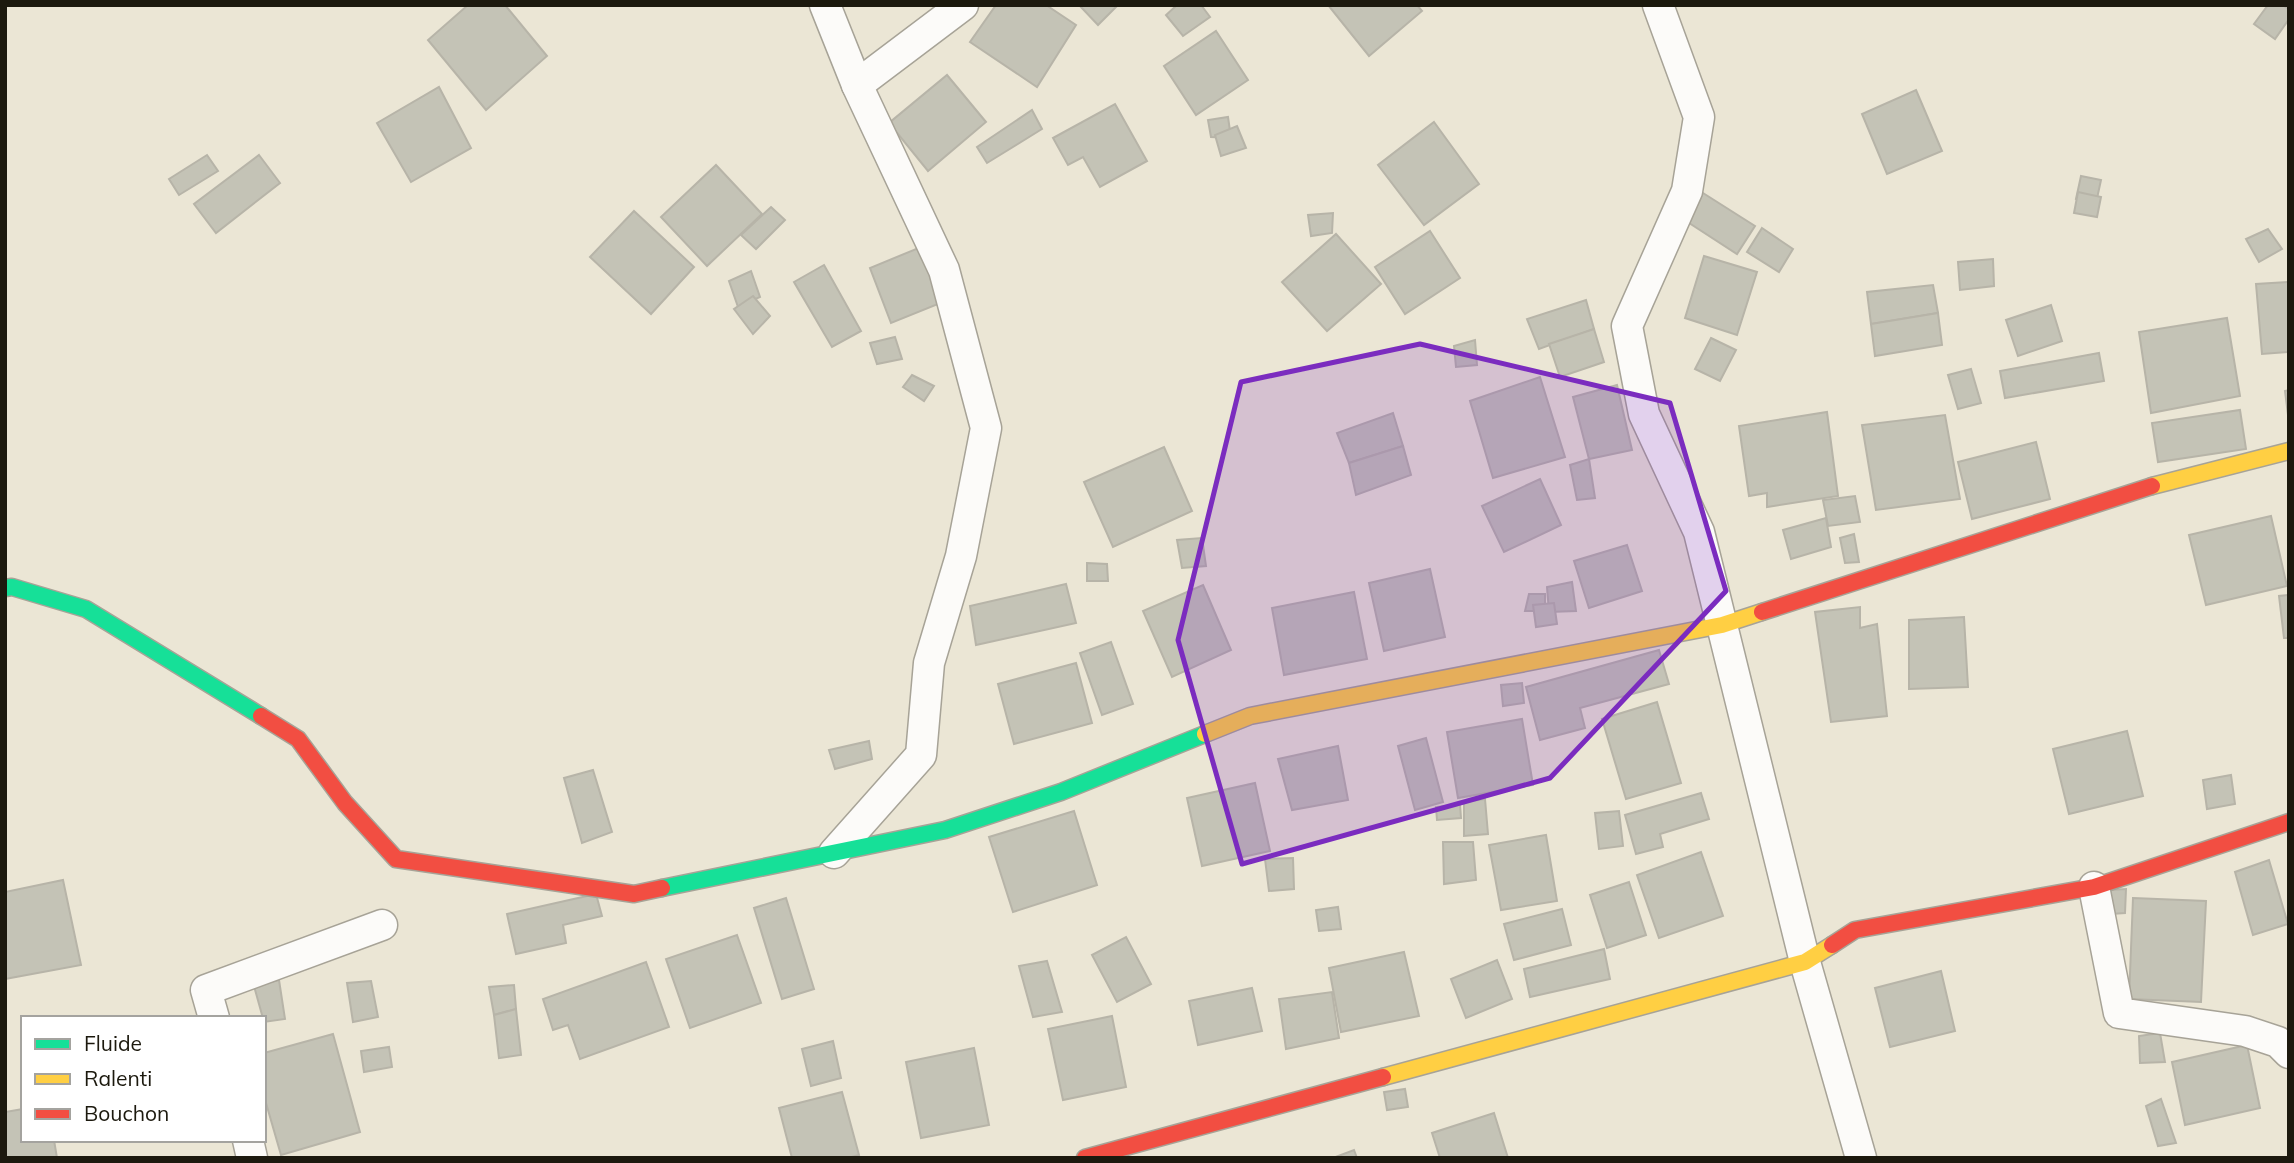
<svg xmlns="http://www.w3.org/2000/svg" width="2294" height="1163" viewBox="0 0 2294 1163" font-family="Mulish,sans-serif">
	<rect width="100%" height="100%" fill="#ebe6d5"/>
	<g fill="#c4c3b6" stroke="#b7b4a8" stroke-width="2">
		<polygon points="468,5 505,5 547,56 486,110 428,40"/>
		<polygon points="996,5 1046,5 1076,25 1037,87 970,42"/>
		<polygon points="1079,5 1118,5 1098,25"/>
		<polygon points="1177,5 1201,5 1210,17 1183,36 1166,15"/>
		<polygon points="1328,5 1417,5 1422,11 1369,56"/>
		<polygon points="2268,5 2282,5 2289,9 2289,19 2275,39 2254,24"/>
		<polygon points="1216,31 1248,80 1196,115 1164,66"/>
		<polygon points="947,75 986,122 928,171 889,123"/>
		<polygon points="439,87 471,148 411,182 377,123"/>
		<polygon points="1916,90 1942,151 1887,174 1862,114"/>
		<polygon points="1115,104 1147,161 1100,187 1083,157 1068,165 1053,138"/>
		<polygon points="1032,110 1042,129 987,163 977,147"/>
		<polygon points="1228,117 1231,138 1211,137 1208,120"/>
		<polygon points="1434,122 1479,184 1424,225 1378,165"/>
		<polygon points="1237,126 1246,148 1221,156 1215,135"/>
		<polygon points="207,155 218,171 179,195 169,179"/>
		<polygon points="259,155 280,183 216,233 194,204"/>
		<polygon points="716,165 762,214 707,266 661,217"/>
		<polygon points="2081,176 2101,180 2096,203 2076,199"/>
		<polygon points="2078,192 2101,197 2097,217 2074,213"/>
		<polygon points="1703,193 1755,226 1737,254 1686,221"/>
		<polygon points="771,207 785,220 756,249 741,235"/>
		<polygon points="634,211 694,267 651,314 590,257"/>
		<polygon points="1333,213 1332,233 1311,236 1308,215"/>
		<polygon points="1762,228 1793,249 1779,272 1747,252"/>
		<polygon points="2268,229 2282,249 2259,262 2246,239"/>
		<polygon points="1430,231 1460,278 1405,314 1375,267"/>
		<polygon points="1336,234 1381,284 1327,331 1282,282"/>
		<polygon points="921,247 943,302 891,323 870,268"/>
		<polygon points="1704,256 1757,272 1737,335 1685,318"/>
		<polygon points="1993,259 1994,286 1960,290 1958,262"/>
		<polygon points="824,265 861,331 832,347 794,282"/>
		<polygon points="751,271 760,297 738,307 729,281"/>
		<polygon points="2289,282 2289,352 2262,354 2256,284"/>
		<polygon points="1933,285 1938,313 1871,324 1867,292"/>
		<polygon points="753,296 770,316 753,334 734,309"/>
		<polygon points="1586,300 1594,329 1539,349 1527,319"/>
		<polygon points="2051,305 2062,341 2018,356 2006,320"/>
		<polygon points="1938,313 1942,345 1875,356 1871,324"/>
		<polygon points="2227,318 2240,396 2151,413 2139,332"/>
		<polygon points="1594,329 1604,362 1560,377 1549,344"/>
		<polygon points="895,337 902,359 877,364 870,343"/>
		<polygon points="1711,338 1736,350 1720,381 1695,369"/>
		<polygon points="1475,340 1477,365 1456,367 1454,346"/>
		<polygon points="2099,353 2104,381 2005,398 2000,371"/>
		<polygon points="1971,369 1981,403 1958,409 1948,375"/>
		<polygon points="912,375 934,386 924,401 903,387"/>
		<polygon points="1540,377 1565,457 1493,478 1470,401"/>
		<polygon points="1617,385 1632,450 1589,459 1573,397"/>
		<polygon points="2289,390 2289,423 2285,391"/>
		<polygon points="2240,410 2246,449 2158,462 2152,423"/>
		<polygon points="1827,412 1838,496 1767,507 1767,493 1749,496 1739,426"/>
		<polygon points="1393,413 1403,446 1349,463 1337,433"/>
		<polygon points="1945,415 1960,499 1876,510 1862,425"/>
		<polygon points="2036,442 2050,499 1972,519 1958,462"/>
		<polygon points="1403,446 1411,475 1356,495 1349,463"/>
		<polygon points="1164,447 1192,511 1113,547 1084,482"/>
		<polygon points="1589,459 1595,498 1577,500 1570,465"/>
		<polygon points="1540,479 1561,525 1504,552 1482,506"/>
		<polygon points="1855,496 1860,522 1828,526 1823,500"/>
		<polygon points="2271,516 2287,586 2206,605 2189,535"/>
		<polygon points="1826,518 1831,547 1791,559 1783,530"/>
		<polygon points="1854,534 1859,562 1845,563 1840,538"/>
		<polygon points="1202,538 1206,566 1182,568 1177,540"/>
		<polygon points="1627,545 1642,591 1589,608 1574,561"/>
		<polygon points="1087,563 1107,564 1108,581 1087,581"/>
		<polygon points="1430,569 1445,637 1384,651 1369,583"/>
		<polygon points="1572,582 1576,611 1549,612 1547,587"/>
		<polygon points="1066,584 1076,623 976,645 970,606"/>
		<polygon points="1203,585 1231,650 1172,677 1143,611"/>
		<polygon points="1354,592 1367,659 1284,675 1272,608"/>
		<polygon points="1529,594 1545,594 1545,611 1525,611"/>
		<polygon points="2289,595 2289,638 2284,638 2279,596"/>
		<polygon points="1554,603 1557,624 1536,627 1533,605"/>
		<polygon points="1860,607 1860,628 1877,624 1887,716 1831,722 1815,612"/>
		<polygon points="1964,617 1968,687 1909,689 1909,620"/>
		<polygon points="1111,642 1133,704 1102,715 1080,653"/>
		<polygon points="1659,650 1669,684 1580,708 1585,728 1540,740 1526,687"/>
		<polygon points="1076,663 1092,723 1014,744 998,684"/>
		<polygon points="1522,683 1524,703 1503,706 1501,685"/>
		<polygon points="1657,702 1681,783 1626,799 1602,719"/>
		<polygon points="1522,719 1533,785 1458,798 1447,732"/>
		<polygon points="2127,731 2143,796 2069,814 2053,749"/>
		<polygon points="1426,738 1443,802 1415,810 1398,746"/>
		<polygon points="869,741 872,759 835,769 829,750"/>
		<polygon points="1338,746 1348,800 1292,810 1278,759"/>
		<polygon points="593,770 612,832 582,843 564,778"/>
		<polygon points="2231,775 2235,804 2207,809 2203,780"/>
		<polygon points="1255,783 1270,851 1202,866 1187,798"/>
		<polygon points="1701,793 1709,819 1660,834 1663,847 1636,854 1625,815"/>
		<polygon points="1485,799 1488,834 1464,836 1464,802"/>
		<polygon points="1460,804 1461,818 1437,820 1436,807"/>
		<polygon points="1074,811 1097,885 1013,912 989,837"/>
		<polygon points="1619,811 1623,846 1599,849 1595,813"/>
		<polygon points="1546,835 1557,901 1501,910 1489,845"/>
		<polygon points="1443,842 1473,842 1476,880 1444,884"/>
		<polygon points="1701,852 1723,916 1659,938 1637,875"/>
		<polygon points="1293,858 1294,889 1269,891 1265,859"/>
		<polygon points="2269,860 2288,924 2253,935 2235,872"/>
		<polygon points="63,880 81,965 5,979 5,892"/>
		<polygon points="1629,882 1646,935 1607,948 1590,895"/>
		<polygon points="2126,889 2125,913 2111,914 2110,890"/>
		<polygon points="596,894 602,916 563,925 566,943 516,954 507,914"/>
		<polygon points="786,898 814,989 782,999 754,908"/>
		<polygon points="2133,898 2206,901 2201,1002 2129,999"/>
		<polygon points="1338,907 1341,929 1319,931 1316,910"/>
		<polygon points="1562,909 1571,945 1514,960 1504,924"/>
		<polygon points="737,935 761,1003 690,1028 666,959"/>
		<polygon points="1126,937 1151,984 1117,1002 1092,955"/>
		<polygon points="1604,949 1610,979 1530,997 1524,969"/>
		<polygon points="1404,952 1419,1016 1341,1032 1329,968"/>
		<polygon points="1497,960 1512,999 1466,1018 1451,979"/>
		<polygon points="1047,961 1062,1012 1033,1017 1019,966"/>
		<polygon points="646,962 669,1027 580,1059 568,1025 553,1030 543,999"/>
		<polygon points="1941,971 1955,1031 1890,1047 1875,988"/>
		<polygon points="279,980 285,1019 264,1022 254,986"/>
		<polygon points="371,981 378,1017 353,1022 347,983"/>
		<polygon points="514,985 516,1009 494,1015 489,987"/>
		<polygon points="1252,988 1262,1031 1198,1045 1189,1001"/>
		<polygon points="1332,992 1339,1038 1286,1049 1279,999"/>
		<polygon points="516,1009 521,1055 499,1058 494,1015"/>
		<polygon points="1112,1016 1126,1087 1063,1100 1048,1029"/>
		<polygon points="2160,1033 2165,1062 2140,1063 2139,1036"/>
		<polygon points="333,1034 360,1132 281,1155 264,1096 264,1053"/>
		<polygon points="833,1041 841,1078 811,1086 802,1049"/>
		<polygon points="2247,1045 2260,1108 2185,1125 2172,1062"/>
		<polygon points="389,1047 392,1067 364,1072 361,1051"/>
		<polygon points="974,1048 989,1125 921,1138 906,1062"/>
		<polygon points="1405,1089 1408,1107 1387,1110 1384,1092"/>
		<polygon points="842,1092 859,1155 848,1158 792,1158 779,1108"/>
		<polygon points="2161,1099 2176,1143 2158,1146 2146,1106"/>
		<polygon points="23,1109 23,1140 54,1140 57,1158 5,1158 5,1112"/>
		<polygon points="1494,1113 1508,1158 1440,1158 1432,1133"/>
		<polygon points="1354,1150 1357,1158 1333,1158"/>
	</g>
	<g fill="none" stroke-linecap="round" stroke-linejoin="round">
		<g stroke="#a7a397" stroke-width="33">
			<g id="street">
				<polyline points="825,5 857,85 944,270 986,428 961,556 929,663 921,755 834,853"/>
				<polyline points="1658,5 1699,117 1687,191 1627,326 1644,414 1699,532 1805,962 1861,1158"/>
				<polyline points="857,85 963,5"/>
				<polyline points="2094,887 2119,1013 2245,1031 2278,1042 2289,1053"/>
				<polyline points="214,1018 206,990 382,925"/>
				<polyline points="248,1140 252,1158"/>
			</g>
		</g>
		<g stroke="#a7a397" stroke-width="19">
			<g id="fast">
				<polyline points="5,588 12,587 86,609 261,716"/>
				<polyline points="662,888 945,830 1061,792 1205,734"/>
			</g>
		</g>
		<g stroke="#a7a397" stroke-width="19">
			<g id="slow">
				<polyline points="2152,486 2289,451"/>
				<polyline points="1205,734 1250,716 1722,625 1762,612"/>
				<polyline points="1383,1077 1805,962 1832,945"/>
			</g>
		</g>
		<g stroke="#a7a397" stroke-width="19">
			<g id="jam">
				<polyline points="1762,612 2152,486"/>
				<polyline points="261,716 298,739 345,803 396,859 634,894 662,888"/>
				<polyline points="1832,945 1855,930 2094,887 2289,822"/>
				<polyline points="1085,1158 1383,1077"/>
			</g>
		</g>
		<use href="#street" stroke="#fcfbf9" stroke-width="30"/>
		<use href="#fast" stroke="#16e098" stroke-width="16"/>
		<use href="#slow" stroke="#ffcf43" stroke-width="16"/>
		<use href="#jam" stroke="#f24e42" stroke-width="16"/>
	</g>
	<path fill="#7b2cbf" fill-opacity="0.2" stroke="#7b2cbf" stroke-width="5" stroke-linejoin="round" d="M1420 344 1670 403 1726 591 1550 778 1242 864 1178 640 1241 382Z"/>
	<rect width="2294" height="1163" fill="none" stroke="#1c190e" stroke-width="14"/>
	<rect x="21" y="1016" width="245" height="126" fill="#ffffff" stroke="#a4a39f" stroke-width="2"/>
	<rect x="35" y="1039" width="35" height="10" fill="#16e098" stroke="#a4a39f" stroke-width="2"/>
	<text x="84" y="1051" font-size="21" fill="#1c190e">Fluide</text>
	<rect x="35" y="1074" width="35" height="10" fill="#ffcf43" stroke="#a4a39f" stroke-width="2"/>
	<text x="84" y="1086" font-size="21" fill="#1c190e">Ralenti</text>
	<rect x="35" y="1109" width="35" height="10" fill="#f24e42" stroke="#a4a39f" stroke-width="2"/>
	<text x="84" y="1121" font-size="21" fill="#1c190e">Bouchon</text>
</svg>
